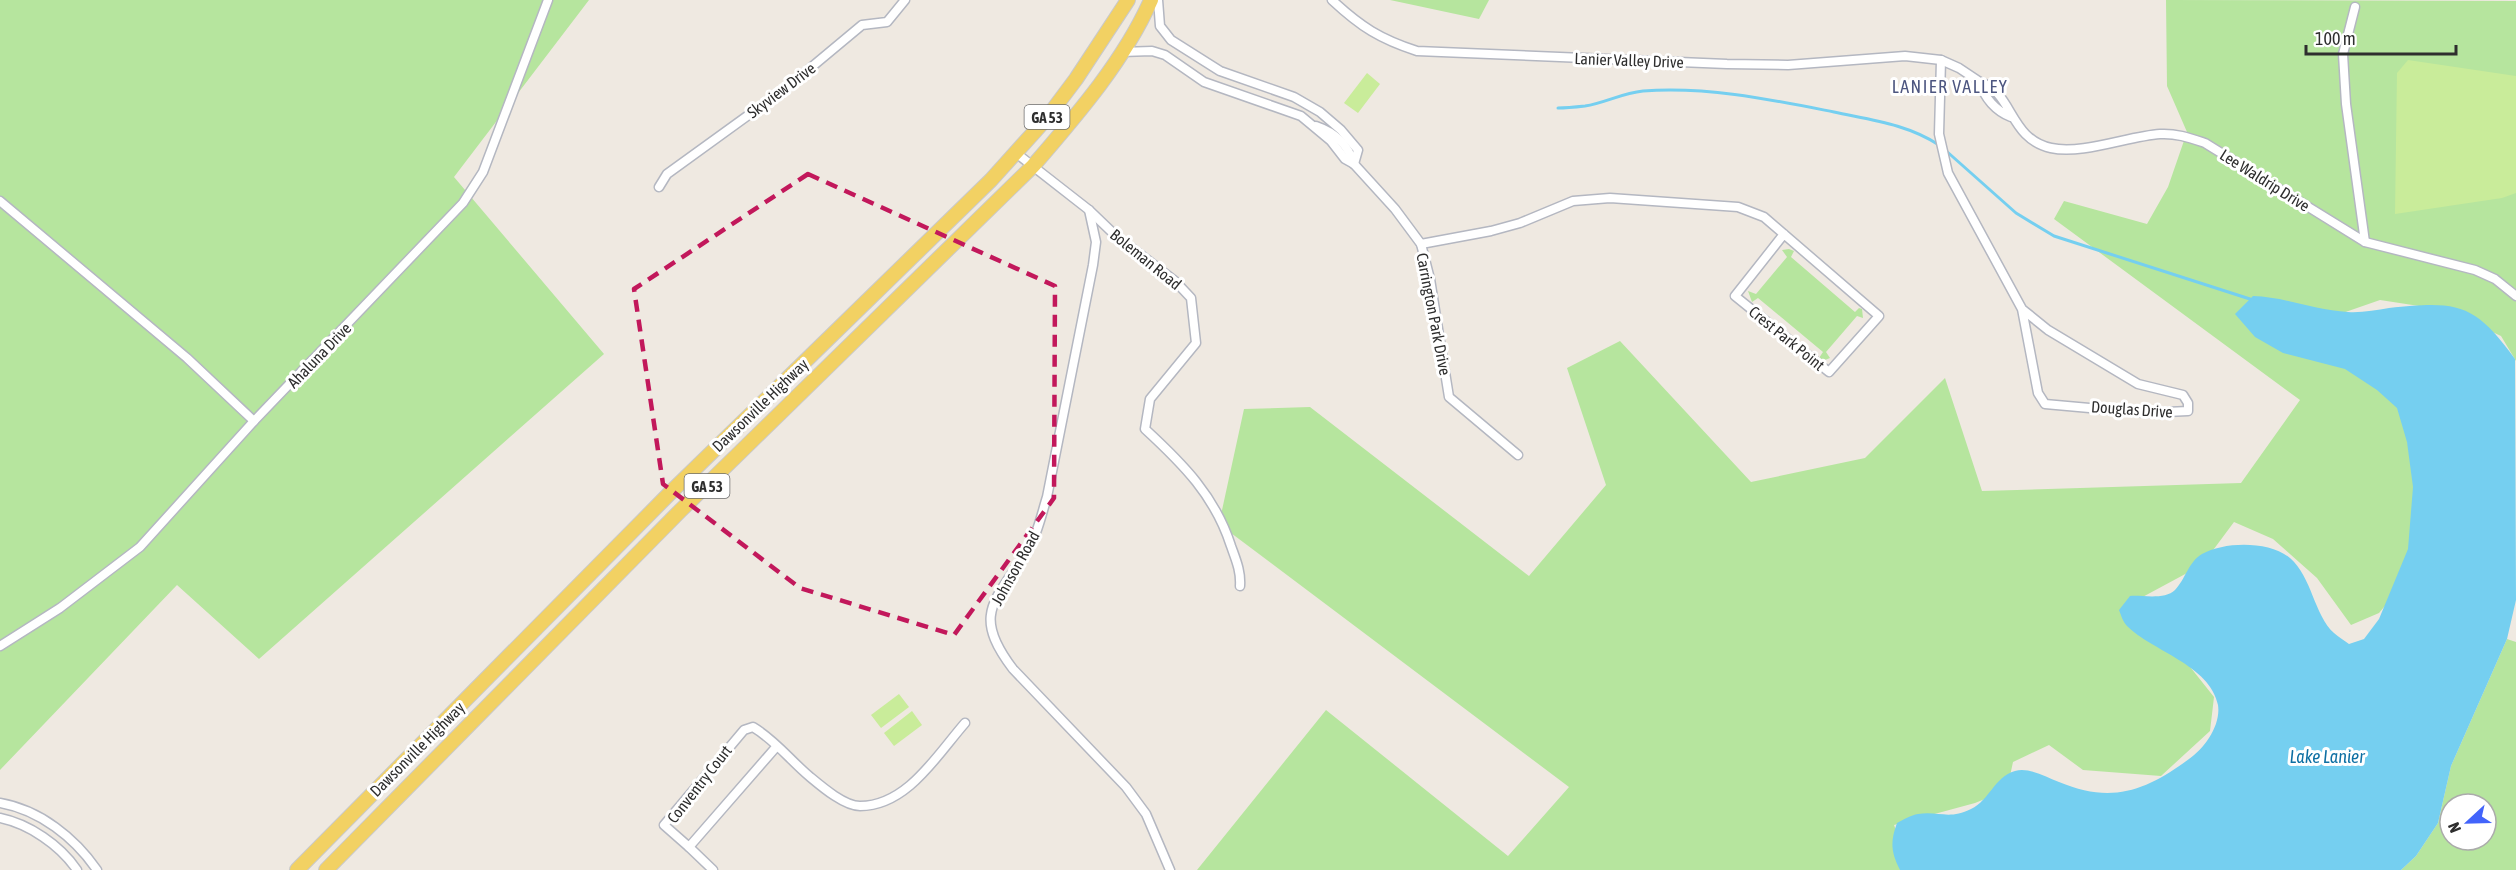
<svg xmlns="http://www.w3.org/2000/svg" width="2516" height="870" viewBox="0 0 2516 870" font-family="'Asap Condensed',sans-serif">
	<rect width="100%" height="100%" fill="#efe9e1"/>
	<g fill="#b6e59e" fill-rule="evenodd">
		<polygon points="0,0 589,0 454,177 604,354 259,659 177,585 0,770"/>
		<polygon points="1390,0 1489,0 1479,19"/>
		<polygon points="2166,0 2516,1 2516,361 2501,336 2445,310 2380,300 2334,316 2402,407 2416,495 2411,575 2379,613 2351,625 2317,578 2273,539 2234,522 2202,565 2137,600 2214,697 2210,731 2161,776 2083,770 2049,745 2013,762 2007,790 1975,803 1894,825 1903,849 1921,870 1197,870 1326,710 1508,856 1569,787 1219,524 1244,409 1310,407 1529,576 1606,485 1567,368 1620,341 1751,482 1865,458 1945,378 1982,491 2241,483 2300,400 2054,219 2064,201 2147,224 2168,187 2187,132 2167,86"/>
		<polygon points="1789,249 1794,251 1791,257 1855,312 1859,308 1862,309 1863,318 1857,316 1826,352 1830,358 1825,360 1819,358 1823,352 1758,298 1752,302 1748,291 1756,294 1787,257 1782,250"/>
		<path d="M2507 639 2516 642V870H2401L2416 856 2438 823 2451 766ZM2450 804H2486V840H2450Z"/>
	</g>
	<g fill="#c9ec9a">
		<polygon points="2408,60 2516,76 2516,193 2502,198 2395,214 2397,73"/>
		<polygon points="1367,73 1380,84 1358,113 1344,103"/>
		<polygon points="899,694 909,707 881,728 871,715"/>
		<polygon points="912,711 922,725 894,746 884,733"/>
	</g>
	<path fill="#75cff0" d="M2253 296C2285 297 2315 310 2348 312 2361 313 2376 310 2389 308 2457 301 2474 302 2515 359L2516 600 2507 639 2451 766 2438 823 2416 856 2401 870H1900C1891 852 1890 842 1897 823 1903 820 1911 815 1918 814 1939 811 1949 820 1971 809 1990 800 1994 777 2015 771 2029 767 2046 777 2059 782 2111 804 2146 791 2189 759 2205 748 2221 725 2218 705 2210 665 2152 651 2127 626 2123 622 2121 615 2119 610L2130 596C2143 595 2165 600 2175 590 2185 580 2189 561 2202 554 2225 541 2270 541 2290 558 2312 577 2314 615 2334 633 2338 637 2344 640 2349 644L2364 639 2379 619 2408 549 2413 487 2407 442 2397 408 2377 390 2345 369 2283 353 2255 337 2235 314Z"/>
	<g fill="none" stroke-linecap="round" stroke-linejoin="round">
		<g stroke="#75cff0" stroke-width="3">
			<path d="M1558 108C1567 108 1576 107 1585 106 1605 103 1622 93 1643 91 1707 86 1773 100 1834 112 1871 120 1907 124 1939 145"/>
			<polyline points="1944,149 2016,213 2054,236 2250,299"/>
		</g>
		<g stroke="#b4b7c1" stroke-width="11">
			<g id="street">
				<polyline points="1158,0 1160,26 1171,40 1220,71 1294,97 1320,112 1341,130 1358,150 1354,164"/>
				<path d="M1332 0C1361 27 1380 39 1417 51L1727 64 1788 65 1905 56 1941 60 1959 68 1980 82"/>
				<polyline points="2355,7 2343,54 2346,104 2365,242"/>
				<polyline points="1121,52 1152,51 1165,55 1204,82 1301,116 1331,141 1345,159 1354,164 1395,209 1421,244 1430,279 1449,397 1518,455"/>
				<polyline points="1941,60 1939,134 1948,173 2022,309 2038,393 2045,404 2145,413 2188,411 2188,403 2183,395 2138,384 2048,330 2022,309"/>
				<path d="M2011 117C1996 111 1984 98 1980 82 2013 92 2009 139 2051 148 2082 155 2129 136 2160 134 2176 133 2190 138 2205 143L2365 242 2475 270 2495 279 2516 296"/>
				<path d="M1316 126C1334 132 1348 145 1354 164"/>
				<path d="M1016 153 1089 210 1115 235 1175 281 1191 298 1196 343 1150 399 1145 429C1183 464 1215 496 1231 546 1236 560 1241 571 1240 586"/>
				<polyline points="659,187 667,174 790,85 862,25 887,22 905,0"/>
				<polyline points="0,201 187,358 254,421"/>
				<path d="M1089 210 1096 242 1093 265 1047 497C1041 516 1037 537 1025 554 994 602 972 615 1013 669L1126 787 1146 814 1170 870"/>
				<polyline points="1421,244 1491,231 1520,223 1573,201 1610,198 1738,207 1764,217 1879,316 1829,372 1735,296 1784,234"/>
				<polyline points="0,646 60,608 140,547 254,421 463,203 483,172 548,0"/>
				<path d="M777 746 689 847 664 825 744 730 753 727C775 740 790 760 809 776 821 786 844 806 860 806 907 806 937 755 965 723"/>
				<path d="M0 803C40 810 75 838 97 870"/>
				<path d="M0 818C29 824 60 845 77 870"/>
				<polyline points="689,847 713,870"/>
			</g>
		</g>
		<g stroke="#c9c9c9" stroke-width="16">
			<g id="primary">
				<polyline points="297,870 672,491 991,180 1046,119 1076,79 1128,0"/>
				<path d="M326 870 680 511 1033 166C1076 116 1124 61 1151 0"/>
			</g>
		</g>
		<use href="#street" stroke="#fff" stroke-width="8"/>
		<use href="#primary" stroke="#f2d163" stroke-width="14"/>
	</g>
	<path fill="none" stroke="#c2185b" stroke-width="4.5" stroke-dasharray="12 8" stroke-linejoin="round" d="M808 174 1055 286 1054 498 954 635 800 588 663 484 634 289Z"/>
	<g text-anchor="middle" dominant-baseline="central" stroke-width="6" stroke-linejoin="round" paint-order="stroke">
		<g fill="#fff" stroke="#6d6d6d" stroke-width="1.5">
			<rect x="1024.5" y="105" width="45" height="24" rx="4.5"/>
			<rect x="684.5" y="474" width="45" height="24" rx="4.5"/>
		</g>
		<g font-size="15" font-weight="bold" fill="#2e2e2e">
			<text x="1047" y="117">GA 53</text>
			<text x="707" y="486">GA 53</text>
		</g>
		<g font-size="16" fill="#2e2e2e" stroke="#fff">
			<text transform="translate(1629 60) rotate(2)">Lanier Valley Drive</text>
			<text transform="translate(781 90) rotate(-37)">Skyview Drive</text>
			<text transform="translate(2265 180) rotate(32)">Lee Waldrip Drive</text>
			<text transform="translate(1146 259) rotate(39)">Boleman Road</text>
			<text transform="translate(1434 314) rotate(79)">Carrington Park Drive</text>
			<text transform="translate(1787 338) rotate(39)">Crest Park Point</text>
			<text transform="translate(319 355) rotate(-46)">Ahaluna Drive</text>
			<text transform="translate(760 405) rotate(-44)">Dawsonville Highway</text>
			<text transform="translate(2132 409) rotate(4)">Douglas Drive</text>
			<text transform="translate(1015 568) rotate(-61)">Johnson Road</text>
			<text transform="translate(417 749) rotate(-45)">Dawsonville Highway</text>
			<text transform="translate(699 784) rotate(-52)">Conventry Court</text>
		</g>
		<g font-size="18" letter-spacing="1.5" fill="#4d5680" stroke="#fff">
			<text x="1950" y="86">LANIER VALLEY</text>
		</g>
		<g font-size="18" font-style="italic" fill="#0d6fa3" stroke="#fff">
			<text x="2327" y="756">Lake Lanier</text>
		</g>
	</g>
	<g transform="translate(2468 822) rotate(248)"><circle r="28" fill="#ffffff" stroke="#ababab" stroke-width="1.5"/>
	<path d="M0-4.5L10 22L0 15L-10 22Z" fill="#4264fb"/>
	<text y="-9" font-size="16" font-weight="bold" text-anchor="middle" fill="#2e2e2e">N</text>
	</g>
	<path d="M2306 45v9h150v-9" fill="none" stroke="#2e2e2e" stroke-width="3"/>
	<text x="2315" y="45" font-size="18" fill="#2e2e2e" stroke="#ffffff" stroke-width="4.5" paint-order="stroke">100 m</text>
</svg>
